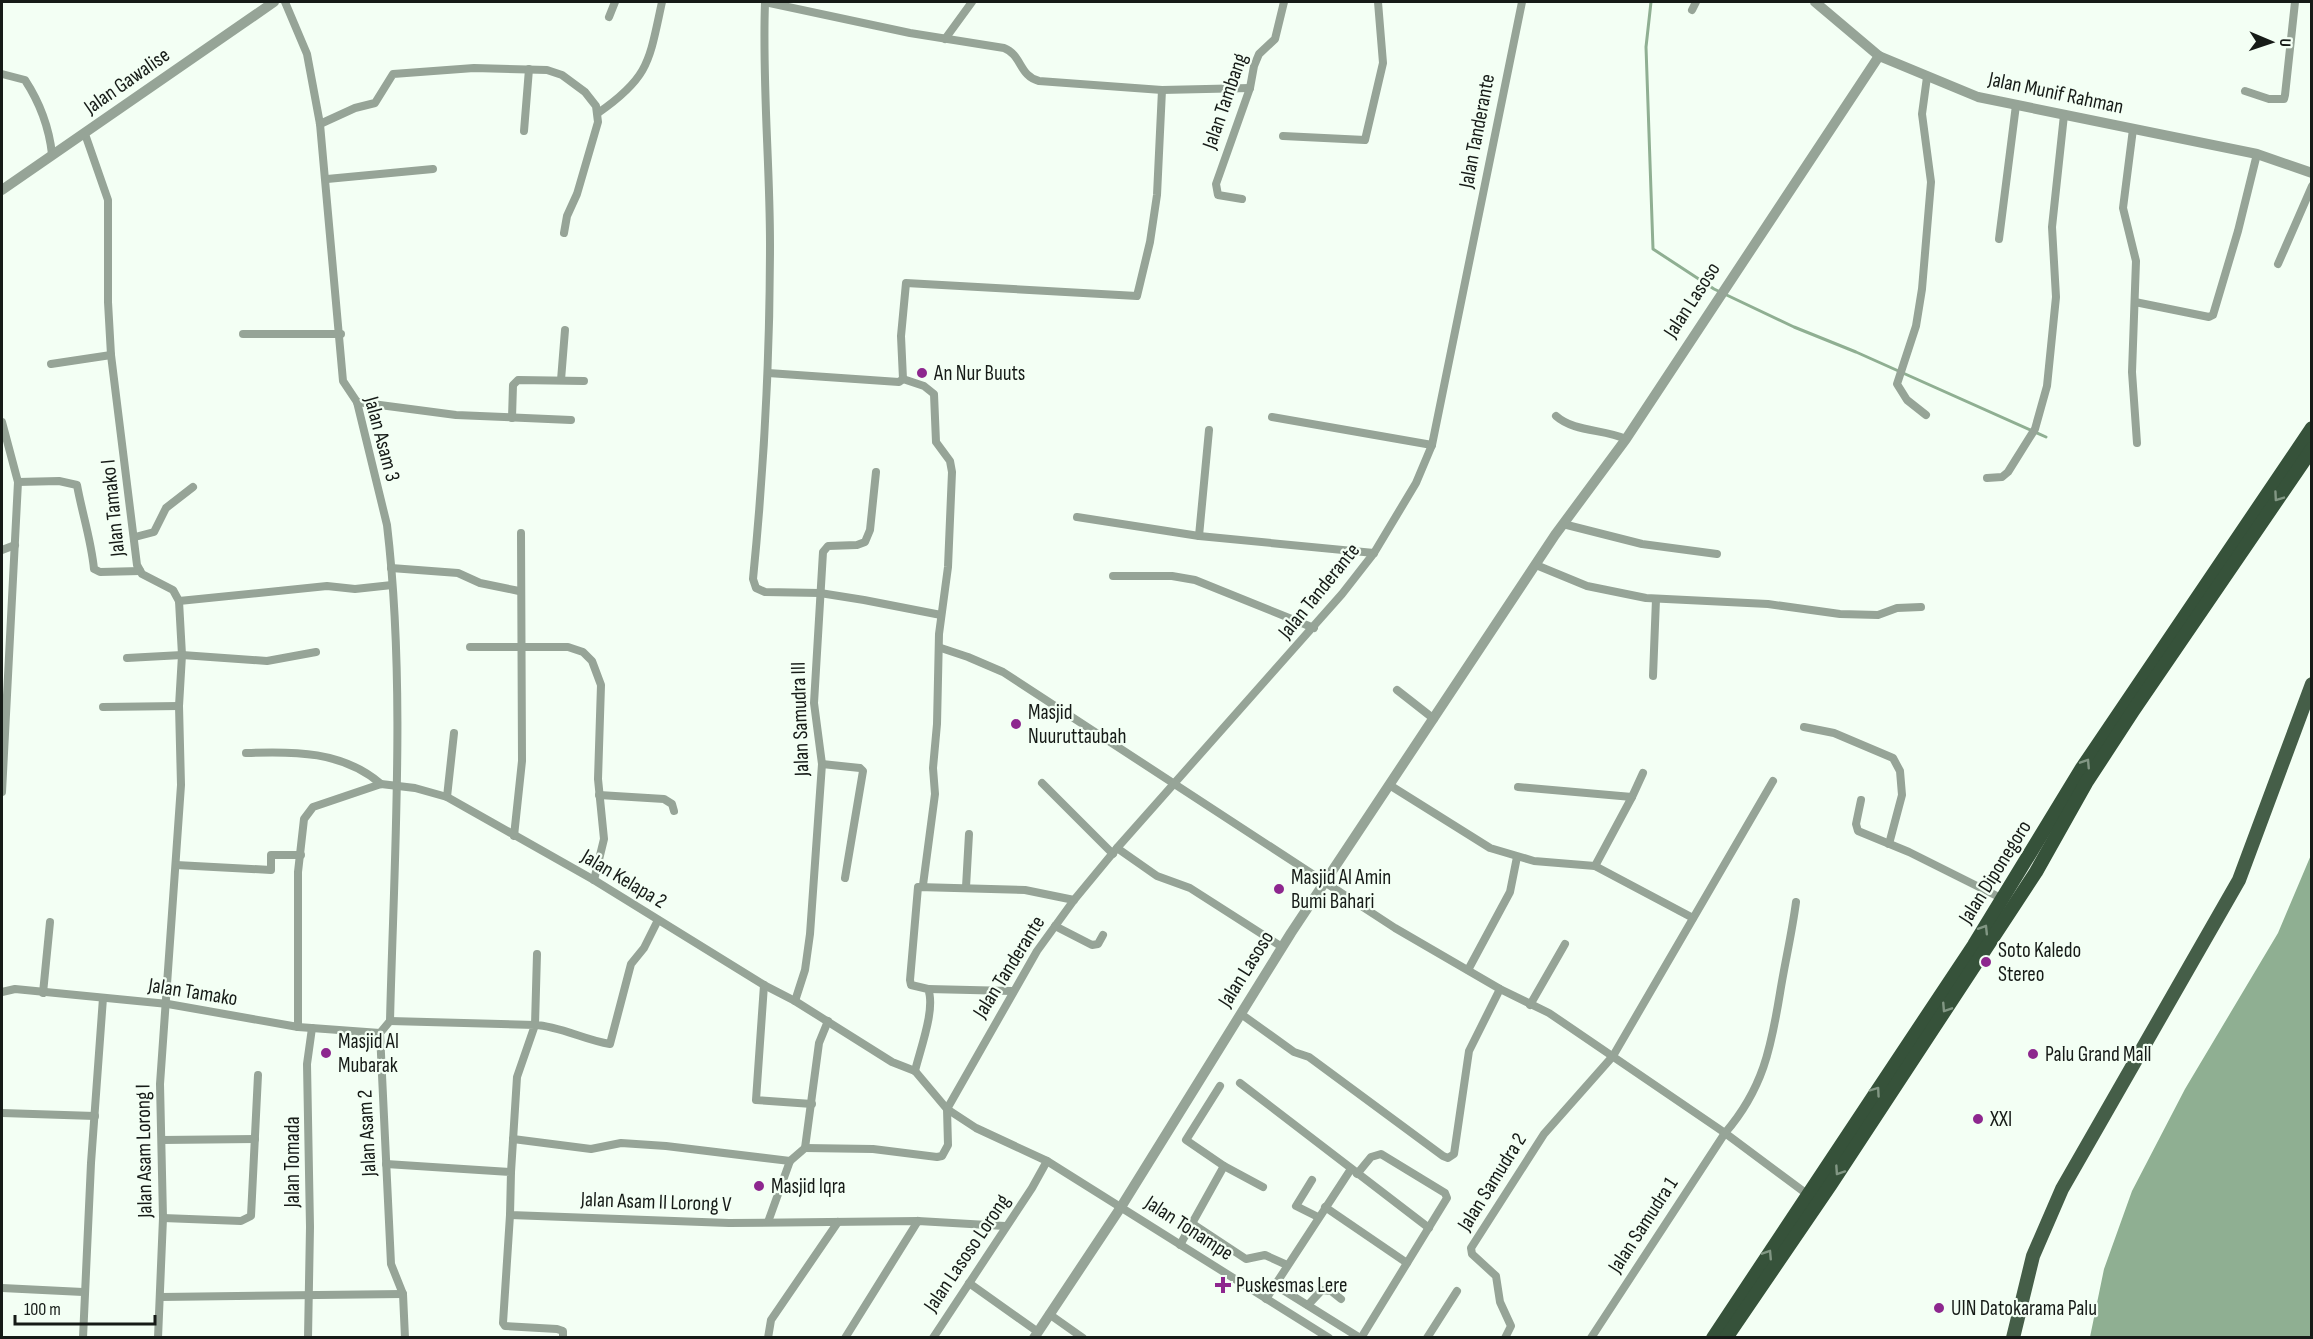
<svg xmlns="http://www.w3.org/2000/svg" width="2313" height="1339" viewBox="0 0 2313 1339" font-family="'Sofia Sans Condensed',sans-serif">
	<rect width="100%" height="100%" fill="#f3fff4"/>
	<polygon fill="#8faf92" points="2311,855 2311,1337 2090,1337 2104,1269 2132,1191 2185,1089 2278,933"/>
	<g fill="none" stroke-linecap="round" stroke-linejoin="round">
		<polyline stroke="#8faf92" stroke-width="3" points="1651,2 1646,47 1653,249 1714,289 1794,327 1856,352 2046,437"/>
		<g stroke="#96a497" stroke-width="8">
			<path d="M285 2 307 54 320 124 343 381 357 402 387 525C406 686 394 858 390 1021L380 1033 391 1264 403 1294 405 1338"/>
			<path d="M765 2 910 33 1004 48C1022 55 1019 76 1039 81L1162 90 1250 88"/>
			<path d="M765 3C762 84 770 164 770 244 770 356 764 468 753 579L756 588 765 592 820 593 864 600 941 615"/>
			<polyline points="1692,10 1696,2"/>
			<polyline points="609,17 615,2"/>
			<polyline points="945,39 972,2"/>
			<path d="M2 74 25 80C40 103 49 127 52 154"/>
			<polyline points="2245,91 2269,99 2284,99 2285,95 2295,2"/>
			<path d="M598 113C650 77 649 61 662 2"/>
			<polyline points="320,124 355,108 375,103 393,74 474,68 547,70 562,75 585,92 596,106 598,122 577,194 567,216 564,233"/>
			<polyline points="2133,129 2123,208 2136,261 2132,372 2137,443"/>
			<polyline points="524,131 529,69"/>
			<polyline points="85,134 108,200 108,302 111,355 137,565 142,574 173,590 179,601 182,655 179,706 181,785 160,1084 163,1218 158,1338"/>
			<polyline points="1283,136 1365,140 1383,63 1378,2"/>
			<polyline points="327,179 433,169"/>
			<polyline points="1242,199 1218,195 1216,184 1250,88 1254,66 1259,54 1275,39 1284,2"/>
			<polyline points="1999,239 2016,105"/>
			<polyline points="2278,264 2312,186"/>
			<polyline points="2135,302 2209,317 2213,315 2238,231 2257,154"/>
			<polyline points="243,334 341,334"/>
			<polyline points="51,364 111,355"/>
			<polyline points="768,373 899,382 903,379 901,336 906,283 1137,296 1150,242 1157,195 1162,90"/>
			<polyline points="903,379 924,386 934,394 936,442 950,461 952,472 948,567 939,634 937,724 933,768 935,794 923,885"/>
			<polyline points="561,380 565,330"/>
			<polyline points="357,402 456,415 571,420"/>
			<polyline points="1926,415 1907,400 1897,384 1916,326 1922,289 1931,182 1922,114 1927,77"/>
			<path d="M1556 416C1574 432 1603 429 1626 439"/>
			<polyline points="1272,417 1432,445"/>
			<polyline points="512,418 513,385 518,380 584,381"/>
			<polyline points="2,422 18,482 2,792"/>
			<polyline points="1987,478 2002,477 2008,472 2035,429 2047,386 2056,297 2052,227 2064,115"/>
			<path d="M18 482 59 481 77 485C82 513 91 539 94 569L100 572 140 571"/>
			<polyline points="1077,517 1199,536 1374,553"/>
			<polyline points="1563,524 1642,544 1717,554"/>
			<polyline points="1199,536 1209,430"/>
			<polyline points="135,537 154,532 166,508 193,487"/>
			<polyline points="2,550 15,545"/>
			<polyline points="1536,565 1587,586 1646,598 1768,604 1840,614 1878,615 1897,608 1921,607"/>
			<polyline points="391,568 458,573 480,583 519,591"/>
			<polyline points="1113,576 1172,576 1195,580 1314,628"/>
			<polyline points="179,601 327,586 355,589 392,585"/>
			<polyline points="470,647 568,647 583,652 592,661 601,685 598,779 604,839 594,880"/>
			<polyline points="941,648 968,657 1003,672 1395,928 1500,989 1549,1013 1725,1133 1807,1194"/>
			<polyline points="127,658 182,655 267,661 316,652"/>
			<polyline points="1653,676 1656,599"/>
			<polyline points="1397,690 1434,719"/>
			<polyline points="103,707 179,706"/>
			<polyline points="1804,727 1834,733 1893,758 1900,771 1902,795 1889,844"/>
			<path d="M246 753C294 751 343 751 381 784"/>
			<polyline points="822,764 860,768 863,771 845,878"/>
			<polyline points="1042,783 1113,854"/>
			<polyline points="1391,786 1490,848 1534,861 1595,866 1693,918"/>
			<polyline points="1518,787 1632,797 1595,866"/>
			<polyline points="599,795 664,799 672,804 674,811"/>
			<polyline points="447,797 454,733"/>
			<polyline points="1632,797 1643,773"/>
			<polyline points="1861,800 1856,824 1858,831 1909,852 2003,899"/>
			<polyline points="514,836 522,761 521,533"/>
			<polyline points="1117,848 1157,876 1190,888 1282,947"/>
			<polyline points="176,865 271,870 271,855 301,855"/>
			<polyline points="966,887 969,834"/>
			<polyline points="1055,926 1092,945 1098,944 1103,935"/>
			<path d="M537 954 535 1025C560 1026 584 1040 610 1044L631 964 644 948 658 920"/>
			<polyline points="1468,970 1510,892 1517,857"/>
			<polyline points="764,985 756,1100 812,1104"/>
			<polyline points="928,989 1012,991"/>
			<polyline points="2,992 15,989 168,1004 298,1027 380,1033"/>
			<polyline points="43,993 50,922"/>
			<polyline points="795,1001 805,970 810,934 822,764 814,703 823,552 828,546 857,545 865,542 870,530 876,472"/>
			<polyline points="1530,1005 1565,944"/>
			<polyline points="1241,1014 1294,1052 1309,1057 1443,1156 1448,1158 1454,1154 1469,1051 1500,989"/>
			<polyline points="390,1021 535,1025 517,1077 511,1172"/>
			<polyline points="298,1027 298,872 304,819 313,807 381,784 415,788 447,797 594,880 764,985 795,1001 892,1062 915,1071 947,1109 976,1128 1047,1161 1032,1188 933,1338"/>
			<path d="M915 1071C920 1050 936 1008 928 989L911 985 910 980 918 887 1025 890 1074 900"/>
			<polyline points="1240,1083 1429,1228"/>
			<polyline points="1220,1086 1186,1140 1224,1166"/>
			<polyline points="2,1113 95,1116"/>
			<polyline points="513,1139 591,1149 621,1143 666,1146 790,1161"/>
			<polyline points="162,1140 255,1139"/>
			<polyline points="805,1148 873,1149 937,1157 942,1156 948,1145 947,1109 1037,951 1074,900 1117,848 1342,594 1374,553 1416,483 1432,445 1522,2"/>
			<polyline points="1047,1161 1329,1338"/>
			<polyline points="386,1164 511,1172 510,1215 729,1223 918,1221 1005,1226"/>
			<polyline points="1357,1174 1371,1157 1381,1154 1445,1193 1447,1198 1361,1338"/>
			<polyline points="1312,1180 1296,1206 1318,1217"/>
			<polyline points="1325,1207 1407,1263"/>
			<polyline points="510,1215 503,1323 505,1326 557,1329 563,1331 563,1338"/>
			<polyline points="163,1218 241,1221 251,1216 258,1075"/>
			<polyline points="768,1222 790,1161 805,1148 819,1043 828,1021"/>
			<polyline points="1193,1224 1246,1259 1265,1255 1287,1265"/>
			<polyline points="1180,1245 1224,1166 1263,1187"/>
			<polyline points="969,1283 1038,1332"/>
			<polyline points="1275,1285 1360,1338"/>
			<polyline points="2,1288 83,1292"/>
			<polyline points="161,1297 403,1294"/>
			<polyline points="1266,1299 1351,1169"/>
			<polyline points="1308,1305 1322,1290 1331,1291 1341,1299"/>
			<polyline points="1049,1314 1083,1338"/>
			<polyline points="83,1338 91,1163 103,998"/>
			<polyline points="308,1338 310,1227 307,1064 312,1028"/>
			<polyline points="768,1338 771,1320 838,1222"/>
			<polyline points="845,1338 918,1221"/>
			<polyline points="1427,1338 1457,1291"/>
			<polyline points="1505,1338 1511,1326 1500,1302 1496,1276 1472,1254 1471,1248 1544,1134 1613,1056 1773,781"/>
			<path d="M1591 1338 1725 1133C1763 1089 1771 1048 1780 993 1785 962 1792 933 1796 902"/>
		</g>
		<g stroke="#96a497" stroke-width="10">
			<polyline points="1815,2 1879,56 1978,97 2257,154 2312,173"/>
			<polyline points="2,190 274,2"/>
			<polyline points="1034,1338 1121,1207 1291,933 1555,535 1626,439 1879,56"/>
		</g>
		<polyline stroke="#455e48" stroke-width="14" points="2013,1338 2033,1256 2062,1189 2239,880 2312,684"/>
		<g stroke="#36523a" stroke-width="14">
			<polyline points="1713,1338 1974,945 2082,768 2312,428"/>
			<polyline points="1726,1338 1831,1184 2036,872 2086,783 2133,711 2312,449"/>
		</g>
	</g>
	<defs><path id="oneway-chevron" d="M-2-3.5L2.5 0L-2 3.5" fill="none" stroke-width="1.6" stroke-linecap="round" stroke-linejoin="round" transform="scale(1.5)"/></defs>
	<g stroke="#829784">
		<use href="#oneway-chevron" transform="translate(2278 497) rotate(125)"/>
		<use href="#oneway-chevron" transform="translate(2086 763) rotate(-57)"/>
		<use href="#oneway-chevron" transform="translate(1984 929) rotate(-58)"/>
		<use href="#oneway-chevron" transform="translate(1946 1008) rotate(123)"/>
		<use href="#oneway-chevron" transform="translate(1876 1091) rotate(-55)"/>
		<use href="#oneway-chevron" transform="translate(1839 1171) rotate(124)"/>
		<use href="#oneway-chevron" transform="translate(1768 1254) rotate(-57)"/>
	</g>
	<g fill="#8d278e" stroke="#f3fff4" stroke-width="2">
		<circle cx="922" cy="373" r="6"/>
		<circle cx="1016" cy="724" r="6"/>
		<circle cx="1279" cy="889" r="6"/>
		<circle cx="1986" cy="962" r="6"/>
		<circle cx="326" cy="1053" r="6"/>
		<circle cx="2033" cy="1054" r="6"/>
		<circle cx="1978" cy="1119" r="6"/>
		<circle cx="759" cy="1186" r="6"/>
		<path d="M1220 1276h6v6h6v6h-6v6h-6v-6h-6v-6h6z"/>
		<circle cx="1939" cy="1308" r="6"/>
	</g>
	<g text-anchor="middle" dominant-baseline="central" stroke-width="4.5" stroke-linejoin="round" paint-order="stroke">
		<g font-size="21" fill="#161b17" stroke="#f3fff4">
			<text transform="translate(127 81) rotate(-35)">Jalan Gawalise</text>
			<text transform="translate(2056 93) rotate(12)">Jalan Munif Rahman</text>
			<text transform="translate(1225 101) rotate(-71)">Jalan Tambang</text>
			<text transform="translate(1477 131) rotate(-79)">Jalan Tanderante</text>
			<text transform="translate(1692 300) rotate(-57)">Jalan Lasoso</text>
			<text transform="translate(382 439) rotate(75)">Jalan Asam 3</text>
			<text transform="translate(113 508) rotate(-96)">Jalan Tamako I</text>
			<text transform="translate(1319 591) rotate(-51)">Jalan Tanderante</text>
			<text transform="translate(800 719) rotate(-92)">Jalan Samudra III</text>
			<text transform="translate(1995 872) rotate(-58)">Jalan Diponegoro</text>
			<text transform="translate(624 879) rotate(31)">Jalan Kelapa 2</text>
			<text transform="translate(1009 967) rotate(-58)">Jalan Tanderante</text>
			<text transform="translate(1246 969) rotate(-58)">Jalan Lasoso</text>
			<text transform="translate(193 992) rotate(9)">Jalan Tamako</text>
			<text transform="translate(367 1133) rotate(-93)">Jalan Asam 2</text>
			<text transform="translate(144 1151) rotate(-91)">Jalan Asam Lorong I</text>
			<text transform="translate(292 1162) rotate(-90)">Jalan Tomada</text>
			<text transform="translate(1492 1182) rotate(-58)">Jalan Samudra 2</text>
			<text transform="translate(656 1202) rotate(2)">Jalan Asam II Lorong V</text>
			<text transform="translate(1643 1225) rotate(-57)">Jalan Samudra 1</text>
			<text transform="translate(1189 1228) rotate(33)">Jalan Tonampe</text>
			<text transform="translate(967 1253) rotate(-56)">Jalan Lasoso Lorong</text>
		</g>
		<g font-size="21" fill="#161b17" stroke="#f3fff4" text-anchor="start">
			<text x="934" y="373">An Nur Buuts</text>
			<text x="1028" y="712">Masjid<tspan x="1028" dy="24">Nuuruttaubah</tspan></text>
			<text x="1291" y="877">Masjid Al Amin<tspan x="1291" dy="24">Bumi Bahari</tspan></text>
			<text x="1998" y="950">Soto Kaledo<tspan x="1998" dy="24">Stereo</tspan></text>
			<text x="338" y="1041">Masjid Al<tspan x="338" dy="24">Mubarak</tspan></text>
			<text x="2045" y="1054">Palu Grand Mall</text>
			<text x="1990" y="1119">XXI</text>
			<text x="771" y="1186">Masjid Iqra</text>
			<text x="1236" y="1285">Puskesmas Lere</text>
			<text x="1951" y="1308">UIN Datokarama Palu</text>
		</g>
	</g>
	<rect width="2313" height="1339" fill="none" stroke="#161b17" stroke-width="6"/>
	<g transform="translate(2271 42) rotate(92)" stroke="#f3fff4" stroke-width="4.5" paint-order="stroke">
	<path d="M0-4.5L10 22L0 15L-10 22Z" fill="#161b17"/>
	<text y="-9" font-size="16" font-weight="bold" text-anchor="middle" fill="#161b17">U</text>
	</g>
	<path d="M15 1315v9h140v-9" fill="none" stroke="#161b17" stroke-width="3"/>
	<text x="24" y="1315" font-size="18" fill="#161b17" stroke="#f3fff4" stroke-width="4.5" paint-order="stroke">100 m</text>
</svg>
